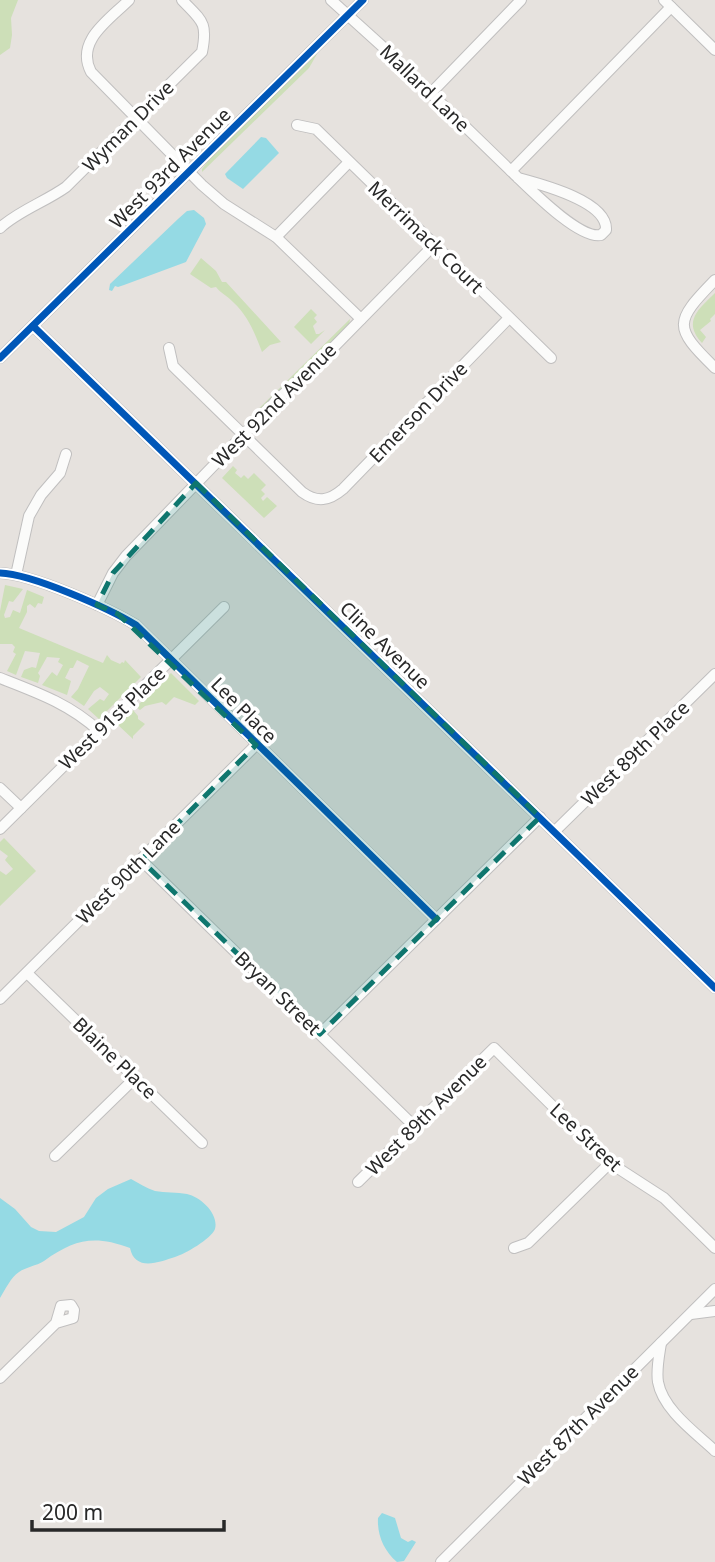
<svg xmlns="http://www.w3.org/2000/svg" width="715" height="1562" viewBox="0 0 715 1562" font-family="'Noto Sans',sans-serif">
	<rect width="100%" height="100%" fill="#e6e2de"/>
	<g fill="#cddfb8">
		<polygon points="0,0 18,0 11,18 12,35 10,48 0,55"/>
		<polygon points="314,52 317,54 309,68 202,172 202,169 219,146"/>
		<path d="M201 258 216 271 222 282H226L281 342 270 345 262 352C255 333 248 316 233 302 228 296 220 293 216 287L211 288 190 274Z"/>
		<path d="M715 293V314L710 319 711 321 700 330 706 337 702 343C682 321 699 309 715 293Z"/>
		<polygon points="311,309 317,315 314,318 317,322 313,326 316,334 319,334 325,330 311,344 294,327"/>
		<path d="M350 319 349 325C316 359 281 390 248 424L244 423Z"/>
		<polygon points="233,466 237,470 235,473 241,478 244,475 248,479 254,473 266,485 261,490 265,494 261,498 263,501 267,497 277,506 264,518 222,478"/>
		<polygon points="5,585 23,589 13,602 9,601 4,615 5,618 10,617 13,610 20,613 27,590 44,597 42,604 38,603 35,608 30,604 27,606 27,612 19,628 103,663 107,655 111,660 120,664 122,662 124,663 125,660 141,677 99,719 88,709 100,699 104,701 109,694 100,687 94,691 84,706 71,697 78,689 89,666 77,660 73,668 70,668 65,678 71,681 67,695 42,685 52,672 57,676 63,665 58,662 60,658 47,657 38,673 40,676 38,683 21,677 24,670 32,667 36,668 40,653 25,651 16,675 7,671 16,654 13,652 15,647 12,644 0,644 0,611"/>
		<polygon points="171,673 199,701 195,705 174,697 166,705 162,702 145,706 140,710 136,707"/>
		<polygon points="133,710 138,716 138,719 145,724 133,736 133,739 118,725"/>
		<polygon points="4,838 36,871 0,906 0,871 6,875 13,869 5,860 8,856 0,850 0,842"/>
	</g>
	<g fill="#95dae4">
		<polygon points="261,137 266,138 279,153 243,189 227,178 225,174"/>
		<polygon points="194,210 204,218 206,224 186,262 124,285 118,287 115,286 112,291 109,290 110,284 178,219 187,211"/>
		<path d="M131 1179C139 1183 146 1188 155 1191 165 1193 177 1192 187 1194 201 1197 219 1214 215 1229 211 1239 185 1254 175 1257 159 1262 135 1272 130 1248 94 1235 75 1239 44 1261 36 1266 26 1267 19 1272 11 1277 5 1290 0 1298V1198L15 1209 31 1227 39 1231 56 1232 84 1217 96 1198 108 1189Z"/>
		<path d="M382 1513 395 1518 401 1538 408 1542 412 1540 416 1542 404 1561 397 1562C384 1551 377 1535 378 1518Z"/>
	</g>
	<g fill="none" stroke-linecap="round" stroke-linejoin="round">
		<g stroke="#c0bfbf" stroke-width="12">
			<g id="minor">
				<path d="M129 0C109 20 75 41 91 72L202 185 224 204 276 237 361 319"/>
				<path d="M331 0 383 47 512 172C528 187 579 240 601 235L606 230C608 201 540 184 518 178"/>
				<polyline points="664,0 715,50"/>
				<polyline points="431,93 521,0"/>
				<polyline points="297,125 316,129 551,358"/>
				<polyline points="511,171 671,7"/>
				<path d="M0 228C18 211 45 202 66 187L202 52C208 22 202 21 182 0"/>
				<polyline points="276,237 349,162"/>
				<path d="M715 280C674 322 673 327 715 368"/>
				<polyline points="33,326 715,988"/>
				<path d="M169 348 173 366 177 370 302 492C317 503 329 501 343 489L509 318"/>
				<polyline points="0,358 363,0"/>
				<path d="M0 573C32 574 108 608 136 625L436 919"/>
				<polyline points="16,575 29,516 41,495 60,473 66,454"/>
				<polyline points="97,605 113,573 126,556 277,400 323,358 434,245"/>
				<path d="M0 678C36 692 70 704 99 731"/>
				<polyline points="0,788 21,808"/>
				<polyline points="0,829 224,607"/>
				<polyline points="555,831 715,674"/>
				<polyline points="141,860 414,1126"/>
				<polyline points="27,973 202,1143"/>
				<polyline points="0,999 256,745"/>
				<polyline points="320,1034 540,817"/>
				<polyline points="55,1156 135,1078"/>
				<polyline points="358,1182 494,1048 610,1163 664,1198 715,1248"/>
				<polyline points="514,1248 528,1243 610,1163"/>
				<polyline points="691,1314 715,1311"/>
				<path d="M661 1343C659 1356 656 1370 658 1382 663 1410 696 1433 715 1451"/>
				<polyline points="0,1378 56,1323 73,1318 74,1310 71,1305 61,1306 56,1323"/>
				<polyline points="441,1562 715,1289"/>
			</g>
		</g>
		<use href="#minor" stroke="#fbfbfa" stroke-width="10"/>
		<g stroke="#fff" stroke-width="11">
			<g id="cycleway">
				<polyline points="33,326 715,988"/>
				<polyline points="0,358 363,0"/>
				<path d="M0 573C32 574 108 608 136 625L436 919"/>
			</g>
		</g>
		<use href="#cycleway" stroke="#0057b8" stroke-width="7"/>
	</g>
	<path fill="#0f766e" fill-opacity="0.2" stroke="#0f766e" stroke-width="5" stroke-dasharray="14 9" stroke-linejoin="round" d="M196 483 540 817 320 1034 141 860 256 745 118 614 97 605 113 573Z"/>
	<g text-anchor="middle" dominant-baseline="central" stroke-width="7" stroke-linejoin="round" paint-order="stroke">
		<g font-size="19" fill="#282828" stroke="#fff">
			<text transform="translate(425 88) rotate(44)">Mallard Lane</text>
			<text transform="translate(128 126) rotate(-45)">Wyman Drive</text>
			<text transform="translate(170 168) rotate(-45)">West 93rd Avenue</text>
			<text transform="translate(426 237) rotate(44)">Merrimack Court</text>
			<text transform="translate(274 405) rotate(-45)">West 92nd Avenue</text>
			<text transform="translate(418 412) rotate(-46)">Emerson Drive</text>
			<text transform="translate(385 645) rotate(44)">Cline Avenue</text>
			<text transform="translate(244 710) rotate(45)">Lee Place</text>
			<text transform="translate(112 718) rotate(-44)">West 91st Place</text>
			<text transform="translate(635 753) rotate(-44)">West 89th Place</text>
			<text transform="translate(128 872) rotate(-45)">West 90th Lane</text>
			<text transform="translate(278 993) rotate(44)">Bryan Street</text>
			<text transform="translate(115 1058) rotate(44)">Blaine Place</text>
			<text transform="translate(426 1115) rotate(-45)">West 89th Avenue</text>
			<text transform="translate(586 1137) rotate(43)">Lee Street</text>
			<text transform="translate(578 1425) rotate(-45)">West 87th Avenue</text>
		</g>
	</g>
	<path d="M32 1520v10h192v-10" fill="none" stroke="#282828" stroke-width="3.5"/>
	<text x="42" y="1520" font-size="21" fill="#282828" stroke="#ffffff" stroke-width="5" paint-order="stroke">200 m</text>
</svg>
